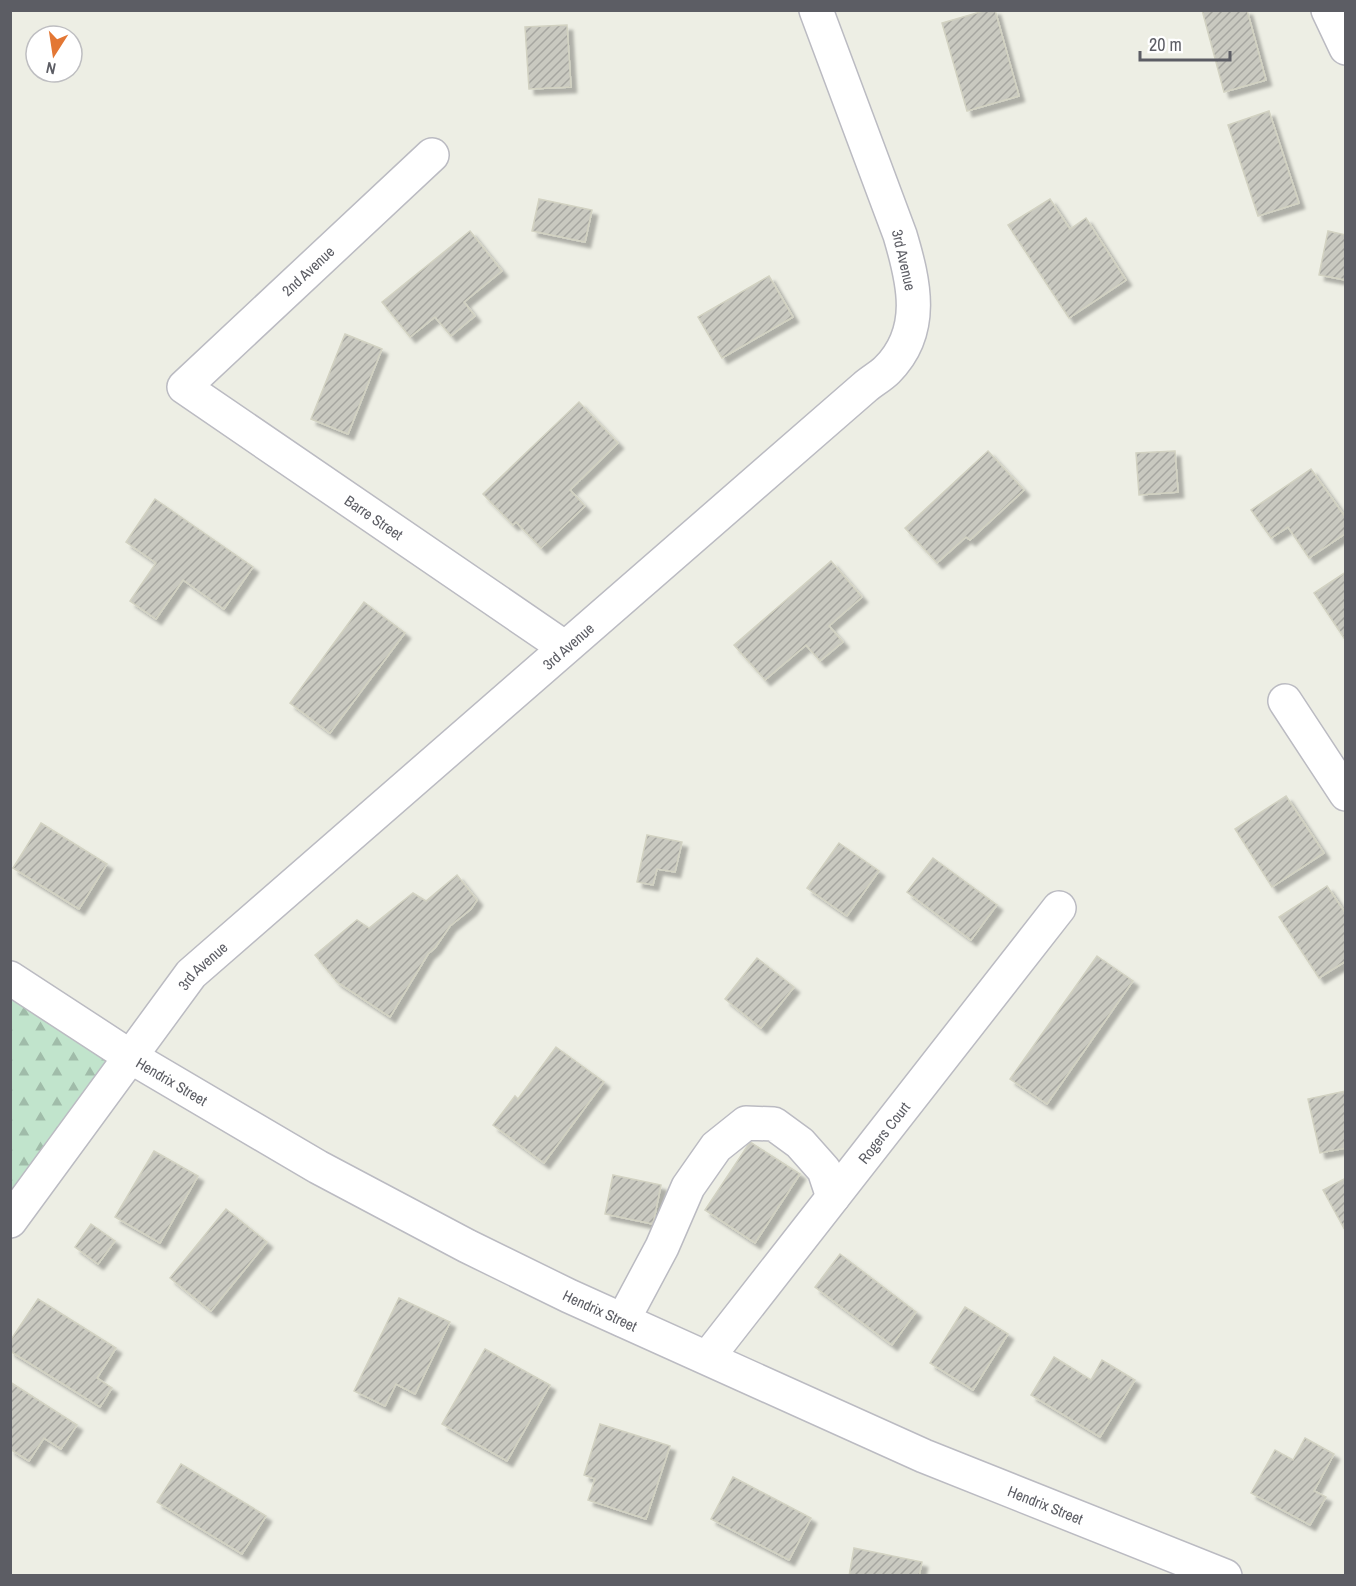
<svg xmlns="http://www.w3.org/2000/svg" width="1356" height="1586" viewBox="0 0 1356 1586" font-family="'Archivo Narrow',sans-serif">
	<defs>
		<pattern id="forest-firs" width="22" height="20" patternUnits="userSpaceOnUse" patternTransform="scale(1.5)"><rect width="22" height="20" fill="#c1e4cc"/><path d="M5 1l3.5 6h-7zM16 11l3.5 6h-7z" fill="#a0bca9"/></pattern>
		<pattern id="building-hatch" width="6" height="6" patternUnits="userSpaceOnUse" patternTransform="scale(1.5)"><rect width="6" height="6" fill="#c9c9c0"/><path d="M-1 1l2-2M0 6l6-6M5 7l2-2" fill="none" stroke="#a6a6a0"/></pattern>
		<filter id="shadow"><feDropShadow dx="5.5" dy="5.5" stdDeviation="1.5" flood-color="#0004"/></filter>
	</defs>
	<rect width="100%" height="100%" fill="#edeee4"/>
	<polygon fill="url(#forest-firs)" points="11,978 131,1057 11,1221"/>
	<g fill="url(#building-hatch)" stroke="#d2d2c2" stroke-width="1.5" filter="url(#shadow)">
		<polygon points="987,10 995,10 1019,96 967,111 942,23"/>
		<polygon points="1202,10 1247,10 1266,80 1224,92"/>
		<polygon points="567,25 571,87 529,89 525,27"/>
		<polygon points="1269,111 1299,203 1258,216 1228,125"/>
		<polygon points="539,199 592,210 585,242 532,231"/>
		<polygon points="1050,199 1070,229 1086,218 1126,280 1069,318 1008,225"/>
		<polygon points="470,231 502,271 464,302 475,316 451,336 435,317 410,337 382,302"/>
		<polygon points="1328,231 1346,235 1346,280 1319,275"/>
		<polygon points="769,276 793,317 722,358 698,317"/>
		<polygon points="345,334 382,349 348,434 311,419"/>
		<polygon points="579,402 618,443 570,490 585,506 541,548 516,522 513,525 483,494"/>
		<polygon points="988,451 1024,490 970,540 966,537 937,563 905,528"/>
		<polygon points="1175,451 1178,492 1139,495 1136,453"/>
		<polygon points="1311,469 1346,518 1346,533 1309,558 1288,527 1271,538 1251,510"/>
		<polygon points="155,499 253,567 224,609 183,580 156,619 130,601 156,563 126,542"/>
		<polygon points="831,561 862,597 829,626 843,642 820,661 806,645 765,680 734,645"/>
		<polygon points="1346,572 1346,641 1314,593"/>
		<polygon points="364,602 405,633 330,733 290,703"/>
		<polygon points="1286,796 1324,853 1272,887 1235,829"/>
		<polygon points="41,823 107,864 79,909 13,868"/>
		<polygon points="647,835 682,842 675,872 657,869 653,885 637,882"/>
		<polygon points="839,843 879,871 847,916 807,888"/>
		<polygon points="933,858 997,905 971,940 907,892"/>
		<polygon points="457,875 477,900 471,909 450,926 435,948 428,954 390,1017 337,982 315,955 357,920 369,928 413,893 426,901"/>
		<polygon points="1327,886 1346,914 1346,961 1319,978 1279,917"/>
		<polygon points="1097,956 1133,981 1047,1104 1010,1079"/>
		<polygon points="757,958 794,987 761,1028 725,999"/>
		<polygon points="556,1047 604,1082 544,1163 493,1125 515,1096 518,1099"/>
		<polygon points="1346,1091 1346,1148 1320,1153 1308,1099"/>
		<polygon points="750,1142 800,1174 755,1243 705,1210"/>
		<polygon points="154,1151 198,1176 160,1243 115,1217"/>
		<polygon points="613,1175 661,1185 653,1224 605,1214"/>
		<polygon points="1346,1178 1346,1232 1323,1190"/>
		<polygon points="226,1209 267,1242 211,1311 170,1278"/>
		<polygon points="91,1224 115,1241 98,1264 75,1247"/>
		<polygon points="840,1254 916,1312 892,1345 815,1287"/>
		<polygon points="399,1298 450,1322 415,1394 396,1384 385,1406 354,1391"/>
		<polygon points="38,1299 116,1348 97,1378 112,1388 100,1407 10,1351 10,1341"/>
		<polygon points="965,1307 1008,1334 973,1390 930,1363"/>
		<polygon points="485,1349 550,1385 507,1461 442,1424"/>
		<polygon points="1054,1357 1091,1380 1102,1360 1135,1380 1100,1437 1031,1395"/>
		<polygon points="10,1382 77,1425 61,1449 44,1438 29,1461 10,1449"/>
		<polygon points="600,1424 670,1446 646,1519 588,1500 595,1479 584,1475"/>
		<polygon points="1305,1438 1334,1454 1314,1491 1326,1497 1310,1525 1251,1493 1275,1450 1293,1460"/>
		<polygon points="181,1464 266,1516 242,1554 157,1502"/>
		<polygon points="733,1477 811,1518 789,1560 711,1519"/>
		<polygon points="854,1548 922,1562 919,1576 849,1576"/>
	</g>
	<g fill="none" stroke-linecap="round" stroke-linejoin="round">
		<g stroke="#bbbbc2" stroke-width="36">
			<g id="minor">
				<polyline points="1328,10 1346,48"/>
				<path id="s1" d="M432 155 184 387 564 647"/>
				<polyline points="1285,701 1346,794"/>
				<path id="s2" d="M10 978 131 1057 318 1167 467 1246 569 1296 924 1456 1225 1576"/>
				<path id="s3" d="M10 1221 191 974 865 387C872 381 881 376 887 370 926 331 914 282 900 235L816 10"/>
				<polyline points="623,1320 662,1247 688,1187 716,1147 746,1123 774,1124 800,1143 824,1170 833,1197"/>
				<path id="s4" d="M708 1357 1059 908"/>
			</g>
		</g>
		<use href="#minor" stroke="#fff" stroke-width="33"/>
	</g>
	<g text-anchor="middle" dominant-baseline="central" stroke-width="4.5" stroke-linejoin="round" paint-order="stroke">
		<g font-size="15" fill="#5c5d64" stroke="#fff">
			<text transform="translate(904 260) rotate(77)">3rd Avenue</text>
			<text transform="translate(308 271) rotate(-43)">2nd Avenue</text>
			<text stroke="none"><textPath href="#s1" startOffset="570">Barre Street</textPath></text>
			<text stroke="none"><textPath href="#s3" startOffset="806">3rd Avenue</textPath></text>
			<text stroke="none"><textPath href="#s3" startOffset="320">3rd Avenue</textPath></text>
			<text stroke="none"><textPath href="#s2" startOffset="192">Hendrix Street</textPath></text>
			<text stroke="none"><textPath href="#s4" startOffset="285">Rogers Court</textPath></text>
			<text stroke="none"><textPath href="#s2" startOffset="678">Hendrix Street</textPath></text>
			<text stroke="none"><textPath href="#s2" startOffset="1164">Hendrix Street</textPath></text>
		</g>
	</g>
	<rect width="1356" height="1586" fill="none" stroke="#5c5d64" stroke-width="24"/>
	<g transform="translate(54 54) rotate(192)"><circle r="28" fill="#ffffff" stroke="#bebec1" stroke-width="1.5"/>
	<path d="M0-4.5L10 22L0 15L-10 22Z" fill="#e37734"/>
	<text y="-9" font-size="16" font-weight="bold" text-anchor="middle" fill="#5c5d64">N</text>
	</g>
	<path d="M1140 51v9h90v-9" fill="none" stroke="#5c5d64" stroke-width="3"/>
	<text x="1149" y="51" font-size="18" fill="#5c5d64" stroke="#ffffff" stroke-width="4.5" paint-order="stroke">20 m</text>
</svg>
